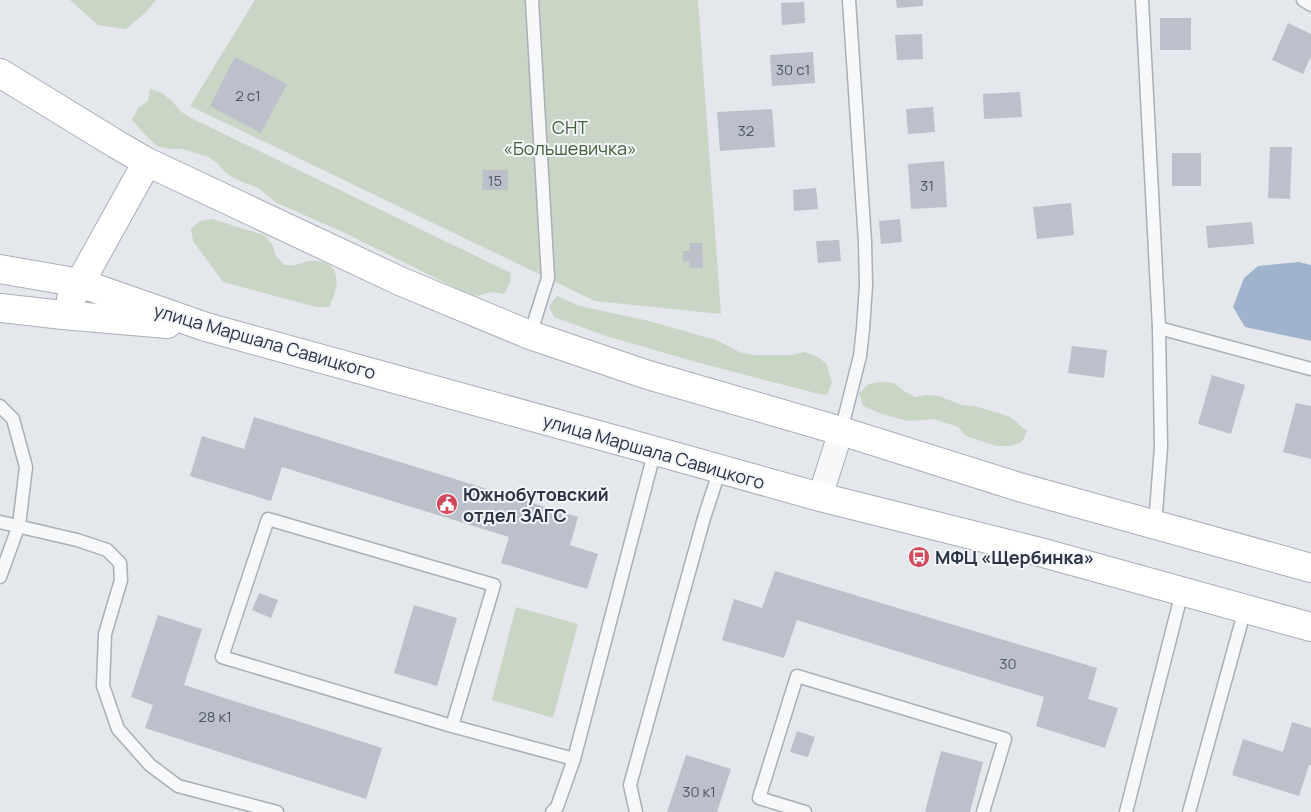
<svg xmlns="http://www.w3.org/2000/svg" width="1311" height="812" viewBox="0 0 1311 812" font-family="Manrope,sans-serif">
	<rect width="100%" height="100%" fill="#e4e7ec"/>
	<g fill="#c9d6c5">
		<polygon points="70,0 156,0 145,13 126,29 98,25"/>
		<polygon points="255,0 698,0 721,314 595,301 190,106"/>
		<polygon points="150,89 162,93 172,101 180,111 191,118 511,273 510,283 504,294 491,292 478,296 466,293 345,233 277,203 258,188 235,179 225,172 217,163 206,156 182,149 169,149 157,146 148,138 132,120 138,108 148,101"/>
		<path d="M212 219 264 235 272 244 276 256 284 265C287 265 292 266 295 265 301 264 305 261 310 261 343 259 340 286 329 307H316L223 282 193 241 191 229 200 221Z"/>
		<polygon points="557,296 580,306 649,321 716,340 739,352 753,355 792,355 805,352 816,356 826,363 832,383 827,395 819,394 696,362 606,336 554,317 549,306"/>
		<polygon points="881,382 894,383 904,391 915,397 927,395 939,396 962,405 975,406 998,413 1010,417 1027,431 1022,442 1010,446 996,446 966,436 958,427 934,419 907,421 882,414 863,406 859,393 869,384"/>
		<polygon points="516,607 578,624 553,718 492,700"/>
	</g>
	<polygon fill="#9fb4cc" points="1299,262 1311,265 1311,341 1245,327 1233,307 1244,278 1258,266"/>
	<g fill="#bbc0ca">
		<polygon points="896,0 923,0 923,6 897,8"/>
		<polygon points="804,2 805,23 782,25 781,3"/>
		<rect x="1160" y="18" width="31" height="32"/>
		<polygon points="1288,23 1311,34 1311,56 1303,74 1272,60"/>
		<polygon points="922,34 923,59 897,60 895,35"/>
		<polygon points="813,52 815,83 772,86 770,55"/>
		<polygon points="235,57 287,84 261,133 210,106"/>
		<polygon points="1020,92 1022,117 984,119 983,94"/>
		<polygon points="933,107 935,132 908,134 906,109"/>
		<polygon points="772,109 775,147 720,151 717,112"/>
		<polygon points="1270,147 1292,147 1290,199 1268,198"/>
		<rect x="1172" y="153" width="29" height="33"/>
		<polygon points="944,161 947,207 911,209 908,164"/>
		<polygon points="483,170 508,170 508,190 482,190"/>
		<polygon points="816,188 818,209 794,211 793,190"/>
		<polygon points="1071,203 1074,235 1037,239 1033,207"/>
		<polygon points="900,219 902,242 881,244 879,221"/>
		<polygon points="1252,222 1254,244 1208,248 1206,226"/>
		<polygon points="839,240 841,261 818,263 816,241"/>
		<polygon points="690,243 702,243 703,268 690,268 689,261 683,262 683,251 690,251"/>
		<polygon points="1072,346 1107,350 1104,378 1068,373"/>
		<polygon points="1212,375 1245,385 1231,434 1198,424"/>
		<polygon points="1296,403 1311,406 1311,459 1283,452"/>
		<polygon points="254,417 578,517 570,545 598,554 587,589 501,563 509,537 282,467 271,501 190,476 202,436 244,449"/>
		<polygon points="775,571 1097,668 1088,699 1118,708 1105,748 1036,726 1044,697 797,620 784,658 722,640 734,599 762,608"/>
		<polygon points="259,593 278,600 271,618 252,610"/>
		<polygon points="414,605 457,618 437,686 394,673"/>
		<polygon points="158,615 202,629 184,685 382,748 366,799 145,728 153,705 131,697"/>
		<polygon points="1292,722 1311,728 1311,765 1309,765 1299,796 1232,775 1243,739 1283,752"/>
		<polygon points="797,731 815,737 808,757 790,752"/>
		<polygon points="941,751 983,762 970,812 925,812"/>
		<polygon points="686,755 731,769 717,812 667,812"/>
	</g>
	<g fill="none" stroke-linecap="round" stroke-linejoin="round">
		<g stroke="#a9aeb7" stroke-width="15">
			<g id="lane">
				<polyline points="1142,0 1159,328 1161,447 1155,525"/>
				<polyline points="1303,0 1311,5"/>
				<polyline points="1159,328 1311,369"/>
				<polyline points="530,335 548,278 532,0"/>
				<polyline points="0,406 13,419 26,467 19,525 0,577"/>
				<polyline points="841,431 860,356 863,329 866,285 865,242 849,0"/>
				<polyline points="0,522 77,540 107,550 120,563 121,580 105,634 103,686 118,729 150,765 178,786 277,812"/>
				<polyline points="452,726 494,585 268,519 222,657 452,726 574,759"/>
				<polyline points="552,812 557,807 574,759 655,450"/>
				<polyline points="636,812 630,785 704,518 720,469"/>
				<polyline points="805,812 759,798 797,676 1005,739 983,812"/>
				<polyline points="1126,812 1182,592"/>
				<polyline points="1189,812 1245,609"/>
			</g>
		</g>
		<g stroke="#a9aeb7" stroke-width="26">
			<polyline id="street" points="820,497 841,431"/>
		</g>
		<g stroke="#a9aeb7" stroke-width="30">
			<g id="secondary">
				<polyline points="0,73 116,144 147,162 402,282 530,335 648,375 841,431 1019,487 1311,568"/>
				<polyline points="0,269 80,283 206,327 620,441 820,497 1040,552 1311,627"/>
				<polyline points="71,299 147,162"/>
				<polyline points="0,308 63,315 167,324"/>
			</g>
		</g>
		<use href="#lane" stroke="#f7f8fa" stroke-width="12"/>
		<use href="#street" stroke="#f7f8fa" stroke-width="24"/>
		<use href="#secondary" stroke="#fff" stroke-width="28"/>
	</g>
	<defs>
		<g id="civic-disc" transform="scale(1.125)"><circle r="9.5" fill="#d1495b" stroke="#f4f6f9"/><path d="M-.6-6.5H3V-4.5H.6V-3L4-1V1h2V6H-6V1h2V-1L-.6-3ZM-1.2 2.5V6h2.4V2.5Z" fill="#fff"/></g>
		<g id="bus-disc" transform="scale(1.125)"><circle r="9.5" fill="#d1495b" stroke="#f4f6f9"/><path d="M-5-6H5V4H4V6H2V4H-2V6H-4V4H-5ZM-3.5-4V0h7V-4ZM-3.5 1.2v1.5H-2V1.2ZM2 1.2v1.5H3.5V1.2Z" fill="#fff"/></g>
	</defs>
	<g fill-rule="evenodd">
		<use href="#civic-disc" x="447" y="504"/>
		<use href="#bus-disc" x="919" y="557"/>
	</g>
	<g text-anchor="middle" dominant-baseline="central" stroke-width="4" stroke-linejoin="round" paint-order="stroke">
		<g font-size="15" fill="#4f5766">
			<text x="793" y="69">30 с1</text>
			<text x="248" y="95">2 с1</text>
			<text x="746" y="130">32</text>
			<text x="495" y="180">15</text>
			<text x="927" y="185">31</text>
			<text x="1008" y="663">30</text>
			<text x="215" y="716">28 к1</text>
			<text x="699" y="791">30 к1</text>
		</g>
		<g font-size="18" fill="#3f6138" stroke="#f4f6f9">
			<text x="570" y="127">СНТ<tspan x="570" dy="21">«Большевичка»</tspan></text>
		</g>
		<g font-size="18" fill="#2b3445" stroke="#f4f6f9">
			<text transform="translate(265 341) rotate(16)">улица Маршала Савицкого</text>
			<text transform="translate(654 451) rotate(16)">улица Маршала Савицкого</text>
		</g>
		<g font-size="18" font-weight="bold" fill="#2b3445" stroke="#f4f6f9" text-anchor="start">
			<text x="463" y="494">Южнобутовский<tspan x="463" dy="21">отдел ЗАГС</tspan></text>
			<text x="935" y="557">МФЦ «Щербинка»</text>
		</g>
	</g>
</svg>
